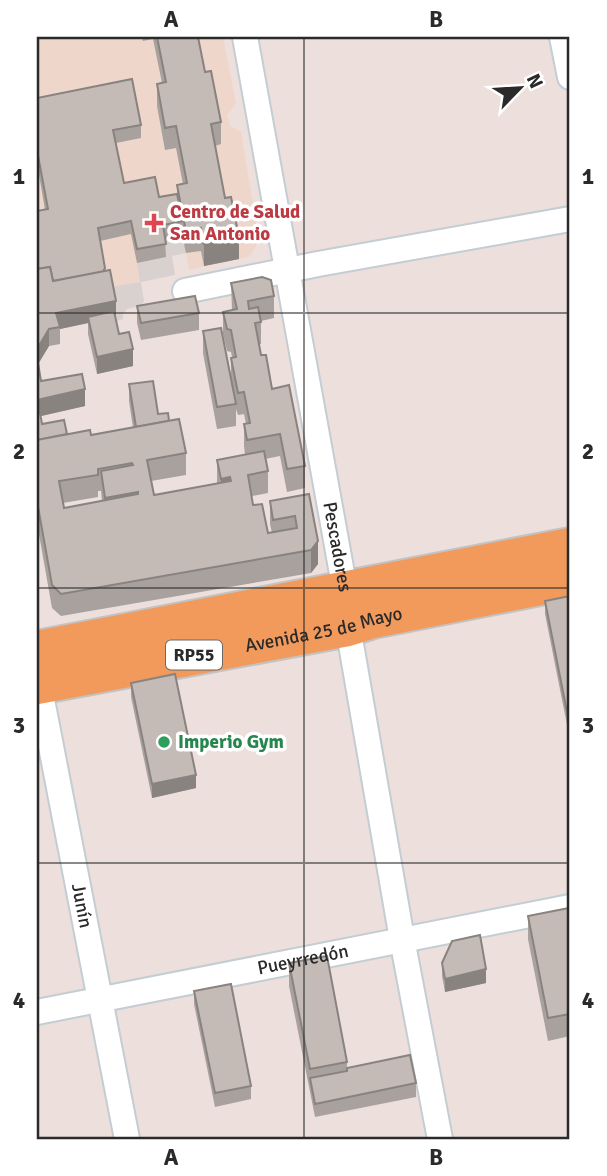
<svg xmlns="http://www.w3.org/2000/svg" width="607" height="1176" viewBox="0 0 607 1176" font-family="Signika,sans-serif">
	<rect width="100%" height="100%" fill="#ecdfdc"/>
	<polygon fill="#eed6cb" points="37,37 223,37 236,104 227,115 230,126 241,132 259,241 250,256 189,270 183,235 124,197 141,282 53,298 37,286"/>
	<polygon fill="#d8d1cf" points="183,235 186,253 172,256 175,275 141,282 144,302 140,306 127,309 123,314 123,319 117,321 110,287 140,282 137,263 163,239"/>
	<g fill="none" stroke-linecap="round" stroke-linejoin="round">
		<g stroke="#c4cdd4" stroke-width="28">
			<g id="street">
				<path id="s1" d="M245 37 345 590 348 627 402 939 440 1139"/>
				<polyline points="562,37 570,77"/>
				<polyline points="185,291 318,264 570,219"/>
				<path id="s2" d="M37 674 127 1139"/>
				<path id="s3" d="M37 1012 570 907"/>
			</g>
		</g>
		<g stroke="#c3c3c3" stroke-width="42">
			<g id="primary">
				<polyline points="37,650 570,547"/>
				<path id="s4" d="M37 685 348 627 373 619 570 580"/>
			</g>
		</g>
		<use href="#street" stroke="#fff" stroke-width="24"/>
		<use href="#primary" stroke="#f19a5c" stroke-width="38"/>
	</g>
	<g fill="#a9a19d" fill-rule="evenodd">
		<path d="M142 37H198L205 72 221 122V144L215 146 225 198 239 259 204 266 201 251 186 253 182 235 165 238 166 257 137 263 131 234 100 241 105 271 119 334 133 366 97 374 88 334V323L60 329V344L49 346 38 364 41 381 85 406 40 416 42 424 67 434 91 435 133 428 129 401V384L158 414 169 421 186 453V475L151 481 154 495 217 483V460L245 455 244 446V424H246L244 414 238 415 236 409V426L217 429 203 353V331L231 375V358L232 357 231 352 227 351 223 334V312L232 310 231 283 274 296V318L261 321V344H259L261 355 272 389 305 466V488L287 492 280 456 265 459 268 471V493L252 496 253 505 268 533H272L270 524V501L309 494 318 564 311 573 61 616 52 608 37 523V211L45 210 37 163V98L141 125V138L116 143 124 183 159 197 177 194V185L183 184 176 148 165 150 157 106V84L162 83 153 39 143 41ZM98 491H101L102 501 64 508 63 503 98 497Z"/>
		<polygon points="137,306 199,313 199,330 141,340 137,323"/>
		<polygon points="570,596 570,740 545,614 545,601"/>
		<polygon points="131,683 196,788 152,798 131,697"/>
		<polygon points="570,915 570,1036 548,1041 528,939 528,916"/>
		<polygon points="289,963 347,1062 347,1068 416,1083 416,1097 315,1117 289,986"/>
		<polygon points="442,963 486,983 445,992 442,976"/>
		<polygon points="194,991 251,1086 251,1099 215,1107 194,1004"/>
	</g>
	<g fill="#898380">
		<polygon points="239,237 239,259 204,266 204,244"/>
		<polygon points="116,301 116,318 88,317 88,323 60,329 56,313"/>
		<polygon points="49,329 49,346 37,366 37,349"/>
		<polygon points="133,349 133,366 97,374 97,357"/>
		<polygon points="85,389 85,406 37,417 37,400"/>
		<polygon points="230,477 230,499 221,502 221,479"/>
		<polygon points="318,541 318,564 311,573 311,550"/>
		<polygon points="196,775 196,788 152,798 152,784"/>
		<polygon points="486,969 486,983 445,992 445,979"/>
	</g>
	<g fill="#c4bbb7" stroke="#898380" stroke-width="2" fill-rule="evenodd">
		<polygon points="157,37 198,37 205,72 211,71 221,122 211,124 225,198 231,197 239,237 204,244 201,228 186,231 177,185 187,183 176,126 165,128 157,84 166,82"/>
		<polygon points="132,79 141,125 113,130 124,183 155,177 159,197 177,194 183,221 163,225 166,244 137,249 131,221 98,228 105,268 103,272 53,281 50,267 37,269 37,211 48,209 37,150 37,98"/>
		<polygon points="50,267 53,281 110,270 116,301 56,313 60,327 49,329 37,349 37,269"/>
		<polygon points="262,277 271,280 274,296 248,301 249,309 258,307 261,322 255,323 261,355 266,355 272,389 289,385 305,466 287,469 280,434 247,440 244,424 250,423 244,392 238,393 231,358 236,357 231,330 227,329 223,312 237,309 231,283"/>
		<polygon points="195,296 199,313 141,323 137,306"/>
		<polygon points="114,311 119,334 129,332 133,349 97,357 88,317"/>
		<polygon points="221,328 236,404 217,407 203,331"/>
		<polygon points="37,357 41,381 82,374 85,389 37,400"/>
		<polygon points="153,381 158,414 168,413 169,421 136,427 129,384"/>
		<polygon points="40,413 42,424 64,420 67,434 37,440 37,414"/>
		<path d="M179 419 186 453 147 460 154 495 231 481 230 477 221 479 217 460 264 451 268 471 248 475 253 505 262 504 268 533 297 528 295 516 273 520 270 501 309 494 318 541 311 550 61 594 52 585 37 501V440L90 430 91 435ZM132 463 133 465 101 471 105 498 138 492V494L64 508 59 481 98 475V469Z"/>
		<polygon points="570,596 570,727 545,601"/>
		<polygon points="175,674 196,775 152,784 131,683"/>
		<polygon points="569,908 570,915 570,1014 548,1018 528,916"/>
		<polygon points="480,935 486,969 445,979 442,963 452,941"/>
		<polygon points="327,956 347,1062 310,1069 289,963"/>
		<polygon points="231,984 251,1086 215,1093 194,991"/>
		<polygon points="410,1055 416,1083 315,1104 310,1078 347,1071 347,1068"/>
	</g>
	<path fill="none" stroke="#2a2a2a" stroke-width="2" stroke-opacity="0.55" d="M304 37V1139M37 313H570M37 588H570M37 863H570"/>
	<path fill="#e0444e" stroke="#fff" stroke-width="2.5" d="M150.5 212.5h7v7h7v7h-7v7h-7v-7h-7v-7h7z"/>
	<circle fill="#2e9e5b" stroke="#fff" stroke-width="2.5" cx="164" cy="742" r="7"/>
	<g text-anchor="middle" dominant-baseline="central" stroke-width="7" stroke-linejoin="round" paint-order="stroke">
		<rect fill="#fff" stroke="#6a6a6a" stroke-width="2" x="166" y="640.5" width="56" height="29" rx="5"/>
		<g font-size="18" font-weight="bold" fill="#2a2a2a">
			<text x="194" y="655">RP55</text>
		</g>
		<g font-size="19" font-weight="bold" fill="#be3a42" stroke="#fff" text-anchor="start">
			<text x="170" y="212">Centro de Salud<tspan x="170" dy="22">San Antonio</tspan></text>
		</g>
		<g font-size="19" fill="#2a2a2a" stroke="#fff">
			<text stroke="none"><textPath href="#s1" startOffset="518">Pescadores</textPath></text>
			<text stroke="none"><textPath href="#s4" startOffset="292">Avenida 25 de Mayo</textPath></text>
			<text stroke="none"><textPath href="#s2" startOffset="236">Junín</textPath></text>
			<text stroke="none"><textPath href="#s3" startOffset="271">Pueyrredón</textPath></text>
		</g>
		<g font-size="19" font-weight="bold" fill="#27864d" stroke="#fff" text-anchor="start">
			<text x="178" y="742">Imperio Gym</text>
		</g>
	</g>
	<rect width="607" height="1176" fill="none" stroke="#ffffff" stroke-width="77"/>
	<g transform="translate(520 88) rotate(65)" stroke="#ffffff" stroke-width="5" paint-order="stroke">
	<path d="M0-5L12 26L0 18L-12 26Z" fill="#2a2a2a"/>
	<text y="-10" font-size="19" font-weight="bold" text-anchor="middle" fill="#2a2a2a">N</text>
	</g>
	<rect x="38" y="38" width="530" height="1100" fill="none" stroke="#2a2a2a" stroke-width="2.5"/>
	<g font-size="23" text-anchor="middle" font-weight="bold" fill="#2a2a2a">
		<text x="171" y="27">A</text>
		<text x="436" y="27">B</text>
		<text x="19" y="184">1</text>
		<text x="588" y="184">1</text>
		<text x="19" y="459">2</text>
		<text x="588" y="459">2</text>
		<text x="19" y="733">3</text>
		<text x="588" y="733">3</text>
		<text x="19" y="1008">4</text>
		<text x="588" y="1008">4</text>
		<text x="171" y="1165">A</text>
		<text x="436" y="1165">B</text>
	</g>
</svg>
